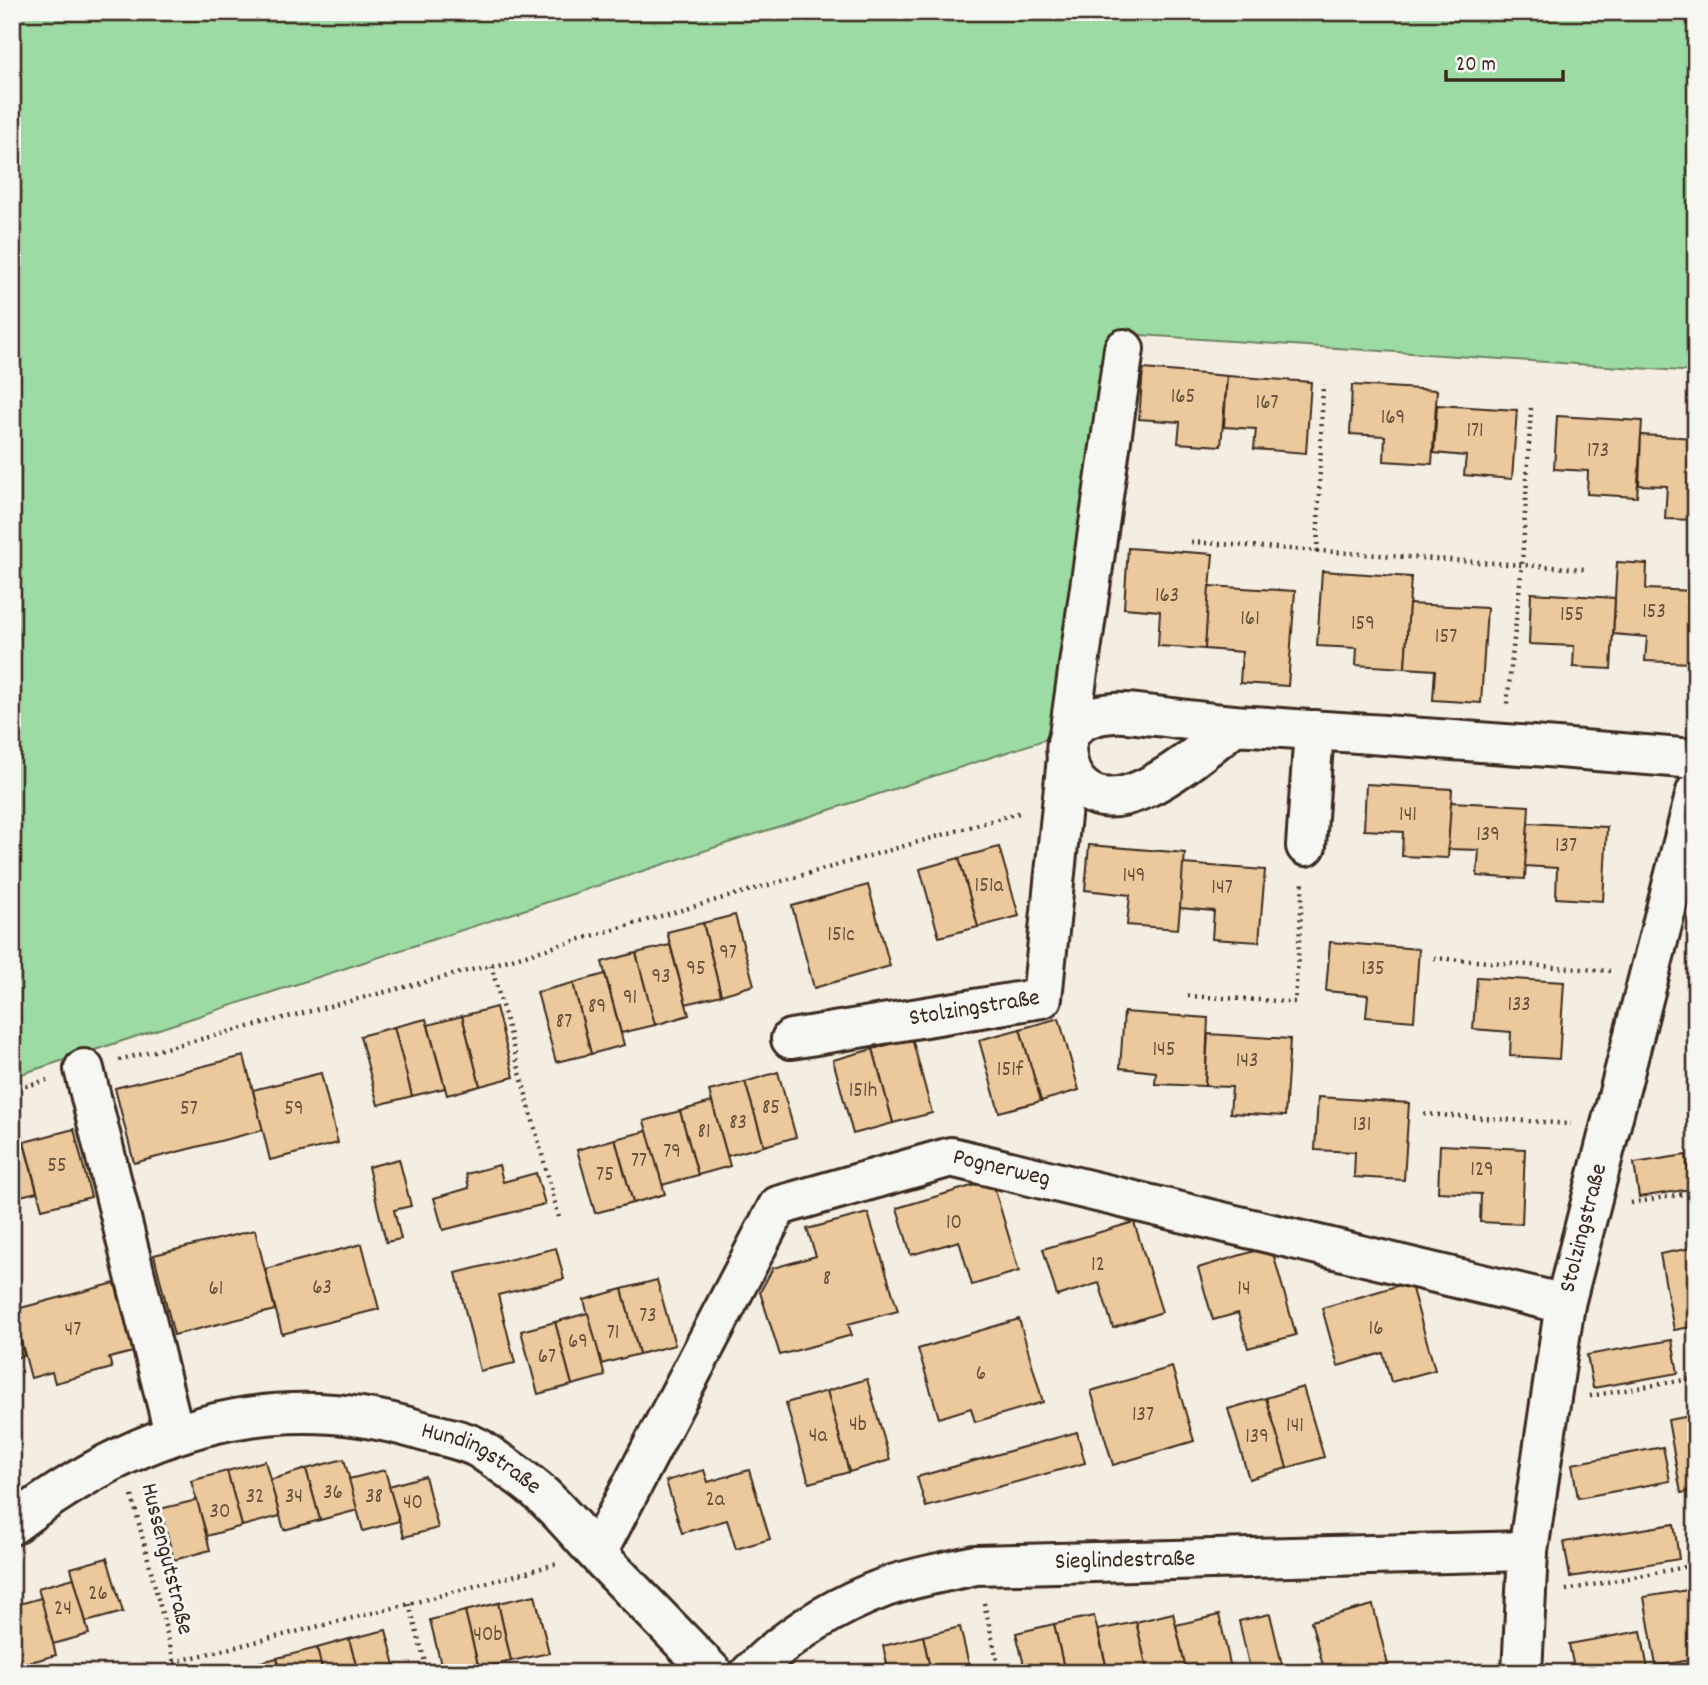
<svg xmlns="http://www.w3.org/2000/svg" width="1708" height="1685" viewBox="0 0 1708 1685" font-family="Dekko,sans-serif">
	<rect width="100%" height="100%" fill="#f4ede1"/>
	<filter id="ink" filterUnits="userSpaceOnUse"><feTurbulence type="fractalNoise" baseFrequency=".0143" numOctaves="2"/><feDisplacementMap in="SourceGraphic" scale="14" xChannelSelector="R" yChannelSelector="G"/><feConvolveMatrix kernelMatrix="1 2 1 2 8 2 1 2 1" color-interpolation-filters="sRGB"/></filter>
	<g filter="url(#ink)">
		<polygon fill="#9cdba3" stroke="#6c8260" stroke-width="2" points="12,12 1696,12 1696,372 1111,333 1050,738 12,1077"/>
		<g fill="#ebc99c" stroke="#3b2a1e" stroke-width="2">
			<polygon points="1143,369 1227,376 1221,446 1178,443 1180,422 1139,419"/>
			<polygon points="1227,376 1311,382 1306,453 1254,449 1256,429 1224,427"/>
			<polygon points="1352,385 1437,390 1432,464 1384,461 1385,436 1350,434"/>
			<polygon points="1437,405 1517,410 1512,479 1464,475 1466,456 1434,453"/>
			<polygon points="1557,416 1642,421 1637,497 1587,494 1588,471 1554,469"/>
			<polygon points="1641,435 1696,438 1696,520 1665,519 1667,486 1639,485"/>
			<polygon points="1128,548 1213,554 1205,649 1158,646 1160,611 1124,608"/>
			<polygon points="1617,562 1647,564 1646,589 1696,591 1692,663 1645,661 1647,637 1613,634"/>
			<polygon points="1322,571 1411,577 1405,668 1356,665 1357,648 1317,646"/>
			<polygon points="1209,586 1295,591 1288,686 1240,683 1242,652 1205,649"/>
			<polygon points="1531,593 1615,598 1611,669 1573,667 1574,646 1529,644"/>
			<polygon points="1409,604 1487,608 1481,703 1433,700 1435,670 1405,668"/>
			<polygon points="1366,784 1452,789 1448,858 1402,856 1403,832 1364,830"/>
			<polygon points="1451,802 1529,806 1525,879 1477,876 1479,850 1448,849"/>
			<polygon points="1528,823 1607,827 1603,901 1556,898 1557,868 1525,866"/>
			<polygon points="1089,845 1185,853 1178,929 1127,925 1130,895 1085,890"/>
			<polygon points="999,847 1019,916 978,927 959,858"/>
			<polygon points="959,858 978,927 939,937 920,869"/>
			<polygon points="1183,864 1265,870 1259,942 1212,939 1214,911 1180,908"/>
			<polygon points="868,885 890,966 814,988 792,906"/>
			<polygon points="735,915 754,985 721,995 703,923"/>
			<polygon points="703,923 721,995 686,1004 667,932"/>
			<polygon points="1330,942 1419,949 1414,1021 1366,1017 1368,995 1326,991"/>
			<polygon points="670,945 689,1015 655,1025 636,953"/>
			<polygon points="636,953 655,1025 621,1033 602,962"/>
			<polygon points="605,974 624,1045 591,1054 573,983"/>
			<polygon points="1477,977 1564,982 1559,1059 1510,1056 1511,1032 1473,1029"/>
			<polygon points="573,983 591,1054 556,1062 537,992"/>
			<polygon points="496,1007 514,1077 480,1086 462,1016"/>
			<polygon points="1124,1012 1208,1018 1205,1086 1155,1084 1156,1072 1120,1068"/>
			<polygon points="462,1016 480,1086 447,1095 428,1025"/>
			<polygon points="1059,1018 1079,1090 1041,1101 1020,1029"/>
			<polygon points="426,1019 445,1088 412,1096 394,1027"/>
			<polygon points="394,1027 412,1096 378,1105 360,1036"/>
			<polygon points="1020,1029 1041,1101 999,1112 979,1040"/>
			<polygon points="1208,1034 1290,1039 1285,1116 1230,1113 1232,1087 1205,1086"/>
			<polygon points="912,1038 932,1113 893,1123 873,1049"/>
			<polygon points="873,1049 893,1123 853,1134 833,1060"/>
			<polygon points="244,1056 263,1130 134,1163 115,1088"/>
			<polygon points="778,1072 796,1137 764,1146 745,1082"/>
			<polygon points="321,1073 338,1143 270,1160 253,1090"/>
			<polygon points="745,1082 764,1146 727,1156 709,1091"/>
			<polygon points="1691,1093 1696,1093 1696,1131"/>
			<polygon points="1318,1097 1409,1103 1404,1180 1354,1177 1355,1152 1315,1150"/>
			<polygon points="712,1102 730,1166 698,1175 680,1111"/>
			<polygon points="680,1111 698,1175 662,1185 644,1121"/>
			<polygon points="19,1124 37,1192 12,1198 15,1210 12,1211 12,1126"/>
			<polygon points="74,1129 91,1197 42,1209 24,1142"/>
			<polygon points="647,1131 665,1194 633,1203 615,1139"/>
			<polygon points="615,1139 633,1203 595,1213 577,1150"/>
			<polygon points="1440,1145 1525,1149 1522,1224 1480,1222 1481,1194 1438,1192"/>
			<polygon points="1686,1155 1691,1189 1639,1197 1634,1163"/>
			<polygon points="399,1159 411,1206 394,1210 401,1239 386,1242 368,1167"/>
			<polygon points="499,1165 503,1182 536,1173 545,1204 443,1230 434,1198 469,1188 466,1174"/>
			<polygon points="992,1180 1019,1271 972,1285 959,1241 911,1255 897,1208"/>
			<polygon points="868,1213 898,1311 848,1324 852,1335 780,1355 760,1292 773,1268 816,1256 807,1229"/>
			<polygon points="1134,1222 1162,1312 1113,1328 1099,1283 1057,1296 1043,1249"/>
			<polygon points="255,1230 275,1310 174,1335 154,1255"/>
			<polygon points="362,1244 379,1309 282,1334 265,1269"/>
			<polygon points="1271,1246 1296,1335 1248,1348 1238,1313 1213,1320 1198,1268"/>
			<polygon points="1696,1247 1696,1326 1674,1330 1660,1254"/>
			<polygon points="556,1248 564,1279 498,1295 515,1363 480,1371 456,1273"/>
			<polygon points="657,1280 675,1345 639,1354 622,1289"/>
			<polygon points="1410,1282 1435,1370 1391,1382 1383,1353 1338,1366 1322,1308"/>
			<polygon points="115,1283 133,1352 109,1358 112,1368 55,1383 52,1372 31,1378 13,1310"/>
			<polygon points="622,1289 639,1354 601,1364 584,1300"/>
			<polygon points="12,1308 24,1355 12,1359"/>
			<polygon points="588,1313 605,1376 572,1385 555,1322"/>
			<polygon points="1019,1319 1043,1402 975,1422 971,1408 939,1418 918,1349"/>
			<polygon points="555,1322 572,1385 538,1394 521,1331"/>
			<polygon points="1672,1340 1678,1373 1593,1388 1587,1355"/>
			<polygon points="1172,1367 1194,1441 1113,1465 1091,1391"/>
			<polygon points="867,1379 890,1460 849,1472 827,1391"/>
			<polygon points="1303,1387 1324,1457 1287,1468 1266,1398"/>
			<polygon points="827,1391 849,1472 809,1483 786,1403"/>
			<polygon points="1266,1398 1287,1468 1249,1479 1228,1409"/>
			<polygon points="1696,1415 1696,1490 1681,1493 1668,1420"/>
			<polygon points="1077,1432 1085,1463 926,1507 917,1477"/>
			<polygon points="1663,1447 1670,1481 1578,1498 1572,1464"/>
			<polygon points="344,1459 358,1510 320,1520 306,1469"/>
			<polygon points="265,1461 280,1516 242,1526 227,1471"/>
			<polygon points="306,1469 320,1520 284,1530 270,1480"/>
			<polygon points="385,1470 399,1521 363,1531 349,1479"/>
			<polygon points="704,1470 708,1482 749,1470 770,1539 736,1549 727,1520 682,1533 666,1481"/>
			<polygon points="227,1471 242,1526 207,1536 191,1481"/>
			<polygon points="425,1476 438,1528 404,1537 389,1486"/>
			<polygon points="197,1500 210,1550 174,1560 160,1509"/>
			<polygon points="1674,1524 1679,1559 1570,1577 1564,1542"/>
			<polygon points="107,1558 123,1612 86,1622 71,1568"/>
			<polygon points="74,1578 89,1634 53,1644 38,1588"/>
			<polygon points="1696,1588 1696,1635 1688,1590"/>
			<polygon points="1688,1590 1696,1635 1696,1659 1656,1666 1644,1597"/>
			<polygon points="535,1595 549,1653 511,1661 498,1603"/>
			<polygon points="41,1598 56,1655 20,1665 12,1638 12,1606"/>
			<polygon points="498,1603 511,1661 479,1669 465,1611"/>
			<polygon points="1373,1605 1390,1673 1325,1673 1311,1621"/>
			<polygon points="465,1611 479,1669 462,1673 443,1673 430,1620"/>
			<polygon points="1173,1613 1187,1673 1148,1673 1136,1622"/>
			<polygon points="1270,1614 1284,1673 1251,1673 1239,1621"/>
			<polygon points="1219,1615 1232,1673 1187,1673 1176,1625"/>
			<polygon points="1094,1616 1108,1673 1065,1673 1054,1624"/>
			<polygon points="1136,1622 1148,1673 1108,1673 1098,1630"/>
			<polygon points="1054,1624 1065,1673 1026,1673 1016,1633"/>
			<polygon points="960,1627 971,1673 931,1673 923,1636"/>
			<polygon points="386,1630 397,1673 358,1673 349,1639"/>
			<polygon points="1641,1631 1648,1670 1632,1673 1575,1673 1569,1644"/>
			<polygon points="923,1636 931,1673 889,1673 883,1646"/>
			<polygon points="12,1638 20,1665 22,1673 12,1673"/>
			<polygon points="349,1639 358,1673 323,1673 317,1648"/>
			<polygon points="317,1648 323,1673 281,1673 277,1658"/>
			<polygon points="277,1658 281,1673 238,1673 237,1668"/>
			<polygon points="237,1668 238,1673 217,1673"/>
		</g>
		<g fill="none" stroke-linecap="round" stroke-linejoin="round">
			<g stroke="#3b2a1e" stroke-width="44">
				<g id="minor">
					<path d="M1235 725C1200 751 1116 832 1076 781 1068 770 1063 749 1069 736 1076 719 1097 714 1114 713 1127 712 1142 715 1156 716 1188 720 1219 725 1251 726 1399 735 1548 747 1696 759"/>
					<polyline points="1069,735 1124,349"/>
					<polyline points="1306,846 1314,730"/>
					<path id="s1" d="M791 1039 1042 998 1067 758"/>
					<polyline points="84,1069 174,1433"/>
					<path id="s2" d="M12 1525C132 1433 269 1385 419 1430 438 1436 463 1439 480 1449 500 1463 522 1477 540 1493 562 1513 581 1537 602 1559 639 1597 676 1635 713 1673"/>
					<path id="s3" d="M597 1553 778 1206 951 1157 1565 1304"/>
					<path id="s4" d="M750 1673C789 1634 835 1606 886 1587 914 1577 946 1572 975 1565L1528 1551"/>
					<path id="s5" d="M1522 1673 1528 1551 1565 1304 1696 792"/>
				</g>
			</g>
			<g stroke="#3b2a1e" stroke-width="4.5" stroke-dasharray="2 5" stroke-linecap="butt">
				<polyline points="1531,408 1522,565 1585,569"/>
				<polyline points="1191,542 1522,565 1507,704"/>
				<polyline points="1317,552 1323,384"/>
				<polyline points="1434,958 1610,971"/>
				<polyline points="491,965 560,1221"/>
				<polyline points="1188,996 1295,1002 1303,882"/>
				<polyline points="119,1060 491,965 1022,812"/>
				<polyline points="12,1090 47,1080"/>
				<polyline points="1424,1114 1571,1124"/>
				<polyline points="1631,1203 1696,1192"/>
				<polyline points="1590,1396 1696,1378"/>
				<polyline points="132,1496 177,1673"/>
				<polyline points="1566,1590 1696,1565"/>
				<polyline points="984,1603 1000,1673"/>
				<polyline points="409,1604 428,1673"/>
				<polyline points="174,1662 409,1604 556,1564"/>
			</g>
			<use href="#minor" stroke="#f6f6f2" stroke-width="38"/>
		</g>
	</g>
	<g text-anchor="middle" dominant-baseline="central" stroke-width="6" stroke-linejoin="round" paint-order="stroke">
		<g font-size="21" fill="#67523e">
			<text x="1183" y="398">165</text>
			<text x="1267" y="404">167</text>
			<text x="1393" y="419">169</text>
			<text x="1475" y="432">171</text>
			<text x="1598" y="452">173</text>
			<text x="1167" y="597">163</text>
			<text x="1654" y="613">153</text>
			<text x="1572" y="616">155</text>
			<text x="1250" y="620">161</text>
			<text x="1363" y="625">159</text>
			<text x="1446" y="638">157</text>
			<text x="1408" y="816">141</text>
			<text x="1488" y="836">139</text>
			<text x="1566" y="847">137</text>
			<text x="1134" y="877">149</text>
			<text x="989" y="887">151a</text>
			<text x="1222" y="889">147</text>
			<text x="841" y="936">151c</text>
			<text x="728" y="954">97</text>
			<text x="696" y="970">95</text>
			<text x="1373" y="970">135</text>
			<text x="661" y="978">93</text>
			<text x="630" y="999">91</text>
			<text x="1519" y="1006">133</text>
			<text x="597" y="1008">89</text>
			<text x="564" y="1023">87</text>
			<text x="1164" y="1051">145</text>
			<text x="1247" y="1062">143</text>
			<text x="1010" y="1071">151f</text>
			<text x="863" y="1092">151h</text>
			<text x="771" y="1109">85</text>
			<text x="189" y="1110">57</text>
			<text x="294" y="1110">59</text>
			<text x="738" y="1124">83</text>
			<text x="1362" y="1126">131</text>
			<text x="704" y="1133">81</text>
			<text x="672" y="1153">79</text>
			<text x="639" y="1162">77</text>
			<text x="57" y="1167">55</text>
			<text x="1482" y="1171">129</text>
			<text x="605" y="1176">75</text>
			<text x="954" y="1224">10</text>
			<text x="1098" y="1266">12</text>
			<text x="827" y="1280">8</text>
			<text x="322" y="1289">63</text>
			<text x="216" y="1290">61</text>
			<text x="1244" y="1290">14</text>
			<text x="648" y="1317">73</text>
			<text x="1376" y="1330">16</text>
			<text x="73" y="1331">47</text>
			<text x="613" y="1334">71</text>
			<text x="578" y="1343">69</text>
			<text x="547" y="1358">67</text>
			<text x="981" y="1375">6</text>
			<text x="1143" y="1416">137</text>
			<text x="858" y="1426">4b</text>
			<text x="1295" y="1427">141</text>
			<text x="818" y="1437">4a</text>
			<text x="1257" y="1438">139</text>
			<text x="333" y="1494">36</text>
			<text x="255" y="1498">32</text>
			<text x="294" y="1498">34</text>
			<text x="374" y="1498">38</text>
			<text x="715" y="1501">2a</text>
			<text x="413" y="1504">40</text>
			<text x="220" y="1513">30</text>
			<text x="98" y="1595">26</text>
			<text x="63" y="1610">24</text>
			<text x="488" y="1636">40b</text>
		</g>
		<g font-size="24" fill="#3b2a1e" stroke="#f6f6f2">
			<text stroke="none"><textPath href="#s1" startOffset="186">Stolzingstraße</textPath></text>
			<text stroke="none"><textPath href="#s3" startOffset="623">Pognerweg</textPath></text>
			<text stroke="none"><textPath href="#s5" startOffset="450">Stolzingstraße</textPath></text>
			<text stroke="none"><textPath href="#s2" startOffset="504">Hundingstraße</textPath></text>
			<text transform="translate(166 1559) rotate(76)">Hussengutstraße</text>
			<text stroke="none"><textPath href="#s4" startOffset="404">Sieglindestraße</textPath></text>
		</g>
	</g>
	<rect width="1708" height="1685" fill="none" stroke="#f6f6f2" stroke-width="42"/>
	<rect x="21" y="21" width="1666" height="1643" fill="none" stroke="#3b2a1e" stroke-width="2.5" filter="url(#ink)"/>
	<path d="M1446 70v10h117v-10" fill="none" stroke="#3b2a1e" stroke-width="3.5"/>
	<text x="1456" y="70" font-size="21" fill="#3b2a1e" stroke="#f6f6f2" stroke-width="5" paint-order="stroke">20 m</text>
</svg>
